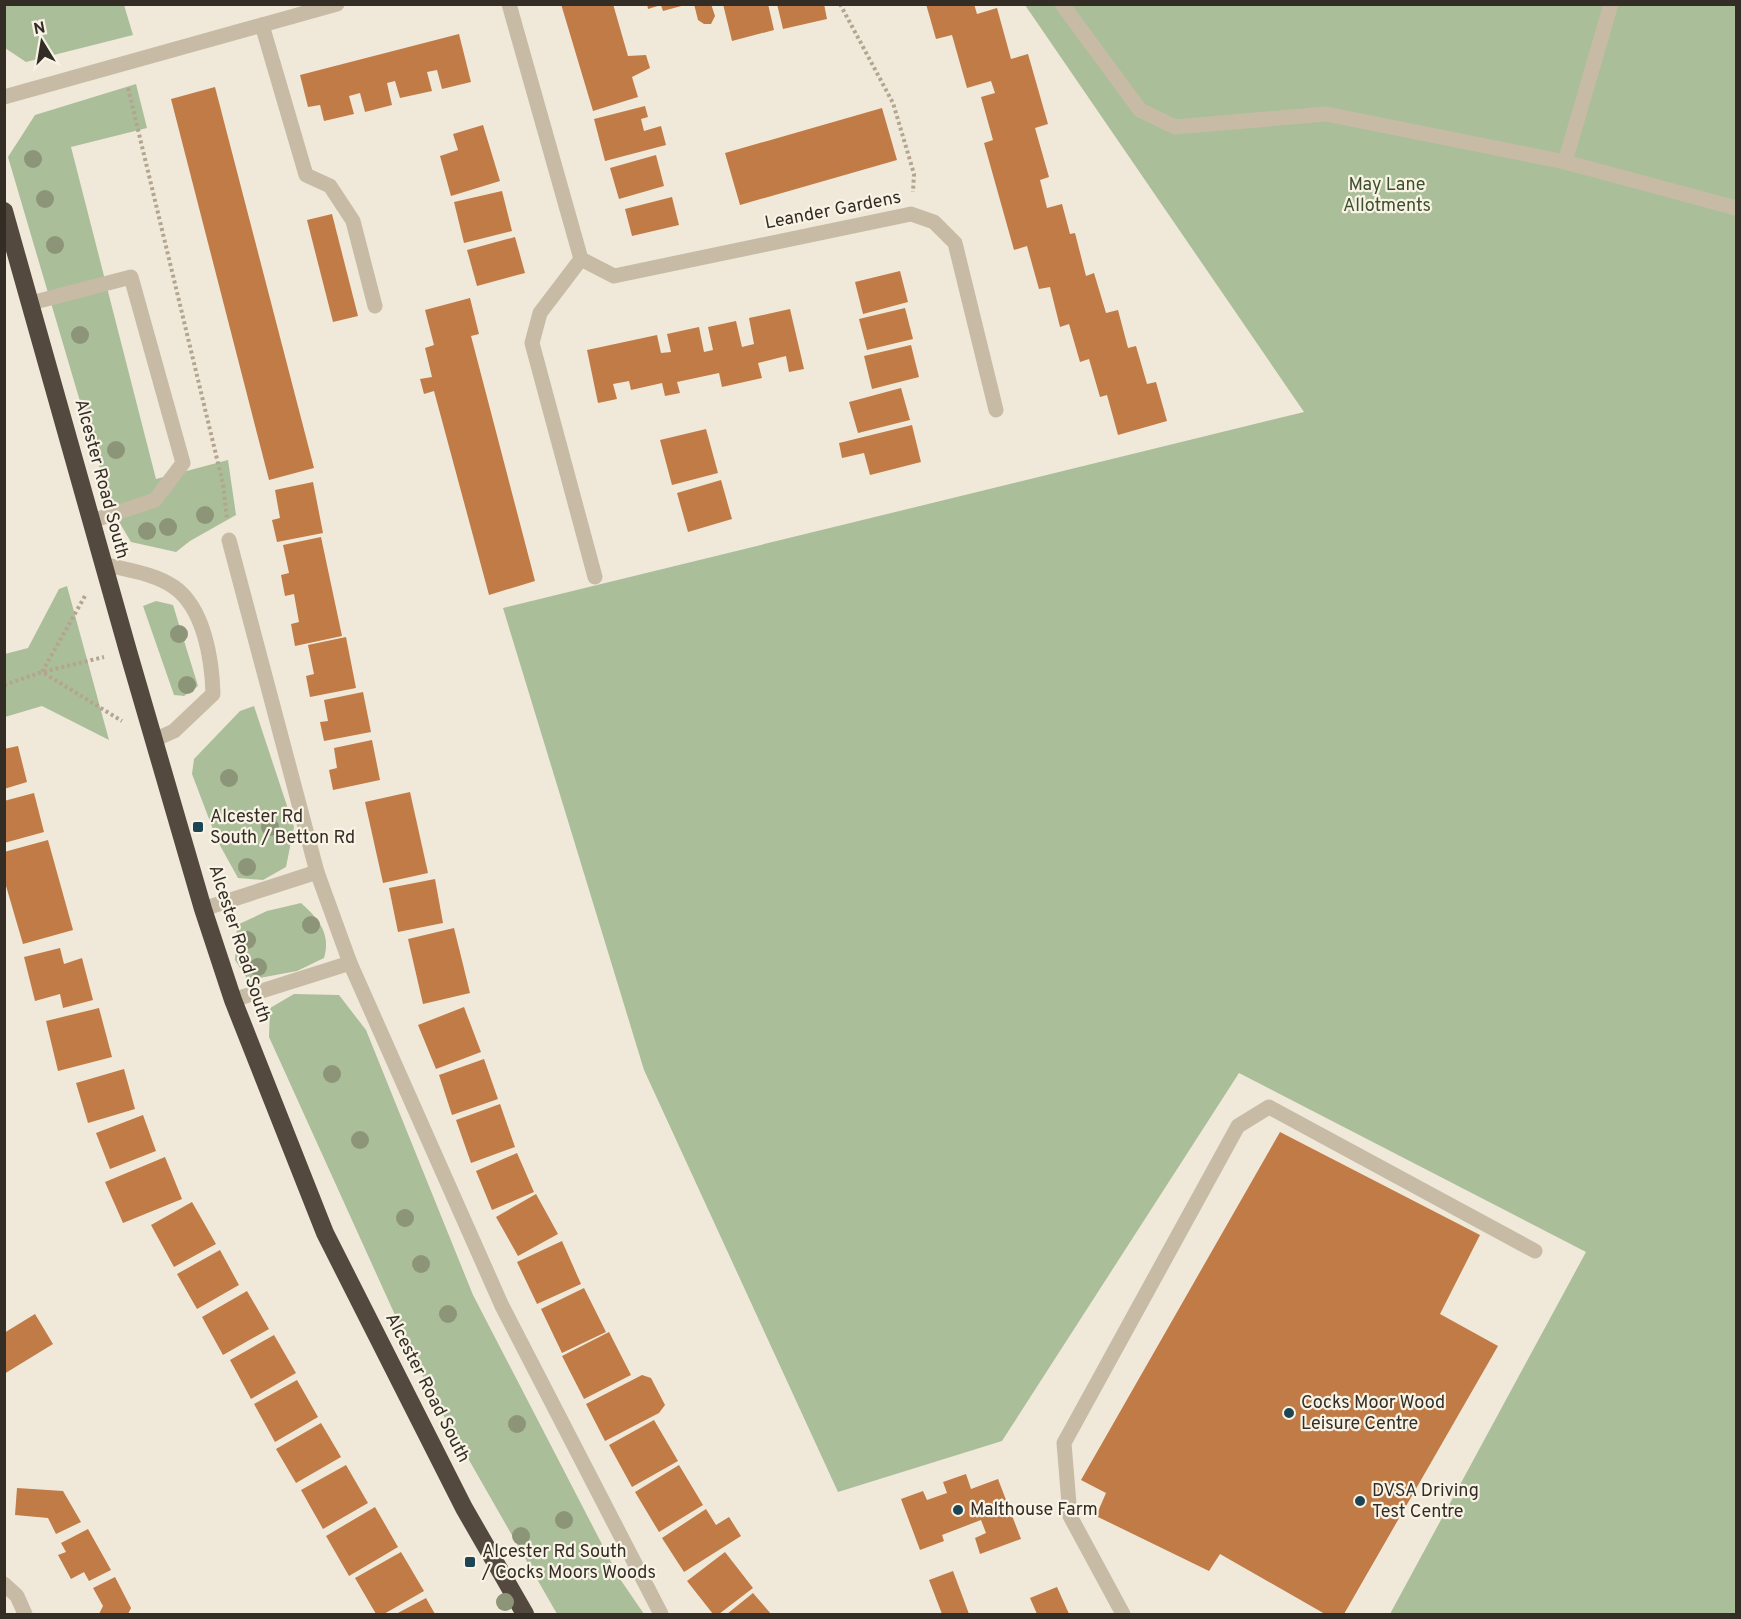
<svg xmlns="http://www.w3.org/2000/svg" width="1741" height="1619" viewBox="0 0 1741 1619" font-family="Overpass,sans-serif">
	<rect width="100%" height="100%" fill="#f0e9d9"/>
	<g fill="#abbe9a">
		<polygon points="4,5 124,5 133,35 26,62 5,48"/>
		<polygon points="1025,5 1736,5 1736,1614 1390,1614 1586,1252 1239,1073 1002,1441 838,1492 644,1070 503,608 1304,412"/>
		<polygon points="136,84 147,128 71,147 156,479 228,460 236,515 190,541 176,552 131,542 112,510 8,157 35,115"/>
		<polygon points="67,586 109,740 42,706 5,717 5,654 28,648 59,589"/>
		<polygon points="156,601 173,605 198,686 184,696 174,695 143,606"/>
		<polygon points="254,706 294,827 286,867 263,880 238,878 217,840 192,774 194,759 240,711"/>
		<path d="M301 903C319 919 331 934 324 958L297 971 248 980 235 960 237 925 267 911Z"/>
		<polygon points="294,994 339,995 366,1030 473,1295 620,1579 644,1614 557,1614 429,1390 269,1037 270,1008"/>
	</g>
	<g fill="#c17b46">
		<polygon points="561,4 613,4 628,56 646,55 650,68 632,77 638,97 593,111"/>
		<polygon points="647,4 685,4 685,5 663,11 661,5 648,9"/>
		<polygon points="694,4 711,4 715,16 711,24 704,24 698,20"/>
		<polygon points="723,4 768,4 774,30 732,41"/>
		<polygon points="777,4 824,4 827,19 783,29"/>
		<polygon points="926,4 974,4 977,14 997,8 1011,59 1028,54 1048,124 1035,128 1049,177 1040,180 1047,208 1062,204 1070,234 1075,233 1086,276 1094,273 1106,313 1118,310 1128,348 1136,346 1147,384 1156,382 1167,421 1118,435 1107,395 1100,397 1089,359 1080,362 1069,324 1060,327 1050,287 1039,289 1027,246 1014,250 984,143 993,140 981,97 995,93 991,81 967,88 952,35 936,39"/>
		<polygon points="459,34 471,82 442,89 437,70 427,72 432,91 400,98 395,81 387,83 392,105 365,112 360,93 349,96 354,114 324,121 320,105 308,107 300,75"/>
		<polygon points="215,87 314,468 269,480 171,99"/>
		<polygon points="645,106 648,117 641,119 644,131 661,126 666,145 605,161 594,119"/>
		<polygon points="882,108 897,160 740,205 725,153"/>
		<polygon points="483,125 500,181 451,196 440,156 458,150 453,134"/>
		<polygon points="656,155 664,186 619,199 610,168"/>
		<polygon points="502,191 512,231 464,243 454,202"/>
		<polygon points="672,197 679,225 632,236 625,209"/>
		<polygon points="332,214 358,316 333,322 307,220"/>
		<polygon points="515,237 525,273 477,286 467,250"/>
		<polygon points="900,271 908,302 863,314 855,282"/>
		<polygon points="470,298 479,334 471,336 535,581 489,595 434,391 424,394 420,379 432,377 425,348 434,345 425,310"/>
		<polygon points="905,308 913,339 867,350 859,319"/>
		<polygon points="790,309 804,369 789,372 786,356 758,363 762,378 722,387 719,373 677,382 680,393 665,396 662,383 631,390 629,381 613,384 617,399 598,403 587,350 657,335 661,353 671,352 667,334 699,327 704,352 713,350 708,327 736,321 742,347 754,344 749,318"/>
		<polygon points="911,345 919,377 872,389 864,356"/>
		<polygon points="901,388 910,420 858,433 849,402"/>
		<polygon points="912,425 921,462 870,475 864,453 842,458 839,443"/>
		<polygon points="706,429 718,473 672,485 660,440"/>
		<polygon points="721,480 732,519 688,532 677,493"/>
		<polygon points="313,482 323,533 277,542 272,520 280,518 275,490"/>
		<polygon points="321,537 342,636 295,646 291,624 299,622 294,594 285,596 281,575 289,573 283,545"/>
		<polygon points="346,637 356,688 310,697 306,676 314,674 308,645"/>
		<polygon points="363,692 371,732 324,741 320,722 328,721 324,700"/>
		<polygon points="372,740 380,780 333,790 329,770 337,768 334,748"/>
		<polygon points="18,746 27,782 4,789 4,749"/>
		<polygon points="410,792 428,873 383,883 365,802"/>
		<polygon points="34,793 44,832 4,843 4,801"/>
		<polygon points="48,840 73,930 23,944 4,879 4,852"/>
		<polygon points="435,879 443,923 398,932 389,888"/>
		<polygon points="454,928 470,993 423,1004 408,939"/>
		<polygon points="60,948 64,964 82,958 93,1000 63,1008 60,994 35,1001 24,957"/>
		<polygon points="464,1007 481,1052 436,1069 418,1025"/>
		<polygon points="99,1008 112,1057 58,1071 46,1021"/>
		<polygon points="484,1059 498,1099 452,1115 439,1075"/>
		<polygon points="124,1069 135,1109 88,1123 76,1083"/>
		<polygon points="500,1104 515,1147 471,1163 456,1120"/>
		<polygon points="143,1115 156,1151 110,1169 96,1133"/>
		<polygon points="1280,1132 1480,1235 1440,1314 1498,1346 1344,1614 1325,1614 1220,1554 1209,1571 1096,1516 1106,1493 1081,1480"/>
		<polygon points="517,1153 534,1192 492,1210 476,1171"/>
		<polygon points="165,1157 182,1199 123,1223 105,1182"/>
		<polygon points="536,1194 558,1234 518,1256 496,1217"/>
		<polygon points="192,1202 216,1244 174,1267 151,1225"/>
		<polygon points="562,1241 581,1284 537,1304 517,1262"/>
		<polygon points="220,1250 239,1285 197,1309 177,1274"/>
		<polygon points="584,1288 606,1332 562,1353 541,1309"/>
		<polygon points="247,1291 269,1329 223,1355 202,1317"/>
		<polygon points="35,1314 53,1344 4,1374 4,1333"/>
		<polygon points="609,1332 631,1375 584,1399 562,1356"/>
		<polygon points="274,1335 296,1373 251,1399 230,1360"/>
		<polygon points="642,1375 651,1378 665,1405 659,1413 605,1441 586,1404"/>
		<polygon points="297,1380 318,1417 275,1442 254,1404"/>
		<polygon points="654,1420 678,1461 632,1487 609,1445"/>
		<polygon points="321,1423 341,1457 296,1483 276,1449"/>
		<polygon points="346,1465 368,1503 323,1529 301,1490"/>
		<polygon points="679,1465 703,1505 659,1532 635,1492"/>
		<polygon points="966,1474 971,1489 998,1479 1021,1539 980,1554 975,1538 986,1533 981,1520 942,1535 944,1541 920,1550 901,1499 923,1491 927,1500 947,1493 943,1482"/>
		<polygon points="17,1488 63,1491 81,1522 56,1534 48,1518 15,1515"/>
		<polygon points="375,1507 398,1547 349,1576 326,1536"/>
		<polygon points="706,1509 716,1525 729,1517 741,1536 684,1572 662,1538"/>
		<polygon points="88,1529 111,1570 89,1581 84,1572 71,1579 58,1555 66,1552 61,1543"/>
		<polygon points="401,1552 424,1591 384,1614 376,1614 355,1578"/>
		<polygon points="725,1552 753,1588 719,1614 713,1614 687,1581"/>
		<polygon points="953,1571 969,1614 942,1614 929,1580"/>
		<polygon points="115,1577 131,1608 128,1614 99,1614 103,1606 93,1588"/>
		<polygon points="1057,1587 1069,1614 1037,1614 1030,1598"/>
		<polygon points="753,1593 771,1614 727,1614"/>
		<polygon points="426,1598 435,1614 396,1614"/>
	</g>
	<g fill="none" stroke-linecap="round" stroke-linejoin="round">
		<g stroke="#b3a590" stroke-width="4" stroke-dasharray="3 3" stroke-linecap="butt">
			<polyline points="840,4 893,103 914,174 913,192"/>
			<polyline points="128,88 223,484 227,519"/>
			<polyline points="85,596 42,672 122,721"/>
			<polyline points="4,685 42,672 104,657"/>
		</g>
		<g stroke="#c7bba5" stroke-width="15">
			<polyline points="1062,4 1140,110 1175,127 1326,114 1565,162 1736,208"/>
			<polyline points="262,25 306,175 330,186 353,221 375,306"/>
			<polyline points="1565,162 1611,4"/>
			<polyline points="31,303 131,277 183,463 155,500 92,521"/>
			<path d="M103 564C126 570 154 573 174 587 204 608 212 659 213 694L174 731 154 740"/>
			<polyline points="4,1584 17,1596 25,1614"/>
			<polyline points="1123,1614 1070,1516 1064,1443 1238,1126 1269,1107 1535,1251"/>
		</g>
		<g stroke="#c7bba5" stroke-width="15">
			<polyline points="509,4 581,259 614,276 911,214 934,222 955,243 996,410"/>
			<polyline points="4,97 337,4"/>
			<polyline points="581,259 540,313 532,343 595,577"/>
			<polyline points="229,540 317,872 350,963 502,1306 661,1614"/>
			<polyline points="203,909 317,872"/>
			<polyline points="233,1000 350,963"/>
		</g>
		<polyline stroke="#54493e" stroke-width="18" points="4,211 128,651 203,909 233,1000 325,1233 464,1508 525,1614"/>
	</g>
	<g fill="#8d9579">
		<circle cx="33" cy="159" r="9"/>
		<circle cx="45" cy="199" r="9"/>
		<circle cx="55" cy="245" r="9"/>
		<circle cx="80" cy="335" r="9"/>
		<circle cx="116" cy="450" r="9"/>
		<circle cx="205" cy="515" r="9"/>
		<circle cx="168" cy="527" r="9"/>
		<circle cx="147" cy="531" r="9"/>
		<circle cx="179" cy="634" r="9"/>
		<circle cx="187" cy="685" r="9"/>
		<circle cx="229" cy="778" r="9"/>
		<circle cx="270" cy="827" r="9"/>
		<circle cx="247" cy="867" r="9"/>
		<circle cx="311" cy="925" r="9"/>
		<circle cx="247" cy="940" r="9"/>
		<circle cx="258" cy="967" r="9"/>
		<circle cx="332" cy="1074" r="9"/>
		<circle cx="360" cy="1140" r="9"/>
		<circle cx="405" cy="1218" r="9"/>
		<circle cx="421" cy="1264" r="9"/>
		<circle cx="448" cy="1314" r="9"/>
		<circle cx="517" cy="1424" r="9"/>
		<circle cx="564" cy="1520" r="9"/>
		<circle cx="521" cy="1536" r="9"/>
		<circle cx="505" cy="1602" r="9"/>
	</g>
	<g fill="#1e4553" stroke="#f8f3e5" stroke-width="2">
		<rect x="192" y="821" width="12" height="12" rx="3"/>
		<circle cx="1289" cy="1413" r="6"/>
		<circle cx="1360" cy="1501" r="6"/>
		<circle cx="958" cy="1510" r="6"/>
		<rect x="464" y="1556" width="12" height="12" rx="3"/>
	</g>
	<g text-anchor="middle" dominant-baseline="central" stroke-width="4.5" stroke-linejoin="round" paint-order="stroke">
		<g font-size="18" fill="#3c502b" stroke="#f8f3e5">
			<text x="1387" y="185">May Lane<tspan x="1387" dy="21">Allotments</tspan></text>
		</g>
		<g font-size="18" fill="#332d26" stroke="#f8f3e5">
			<text transform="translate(833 211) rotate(-11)">Leander Gardens</text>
			<text transform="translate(101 479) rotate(75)">Alcester Road South</text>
			<text transform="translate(239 944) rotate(72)">Alcester Road South</text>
			<text transform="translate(427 1388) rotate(63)">Alcester Road South</text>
		</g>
		<g font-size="18" fill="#332d26" stroke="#f8f3e5" text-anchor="start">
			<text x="210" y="817">Alcester Rd<tspan x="210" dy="21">South / Betton Rd</tspan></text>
			<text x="1301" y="1403">Cocks Moor Wood<tspan x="1301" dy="21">Leisure Centre</tspan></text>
			<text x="1372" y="1491">DVSA Driving<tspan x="1372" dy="21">Test Centre</tspan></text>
			<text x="970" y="1510">Malthouse Farm</text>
			<text x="482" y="1552">Alcester Rd South<tspan x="482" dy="21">/ Cocks Moors Woods</tspan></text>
		</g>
	</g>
	<rect width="1741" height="1619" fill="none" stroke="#332d26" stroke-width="12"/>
	<g transform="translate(42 42) rotate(349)" stroke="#f8f3e5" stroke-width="4.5" paint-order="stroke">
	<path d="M0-4.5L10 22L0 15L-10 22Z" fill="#332d26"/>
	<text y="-9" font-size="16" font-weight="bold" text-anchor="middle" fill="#332d26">N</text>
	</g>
</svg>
